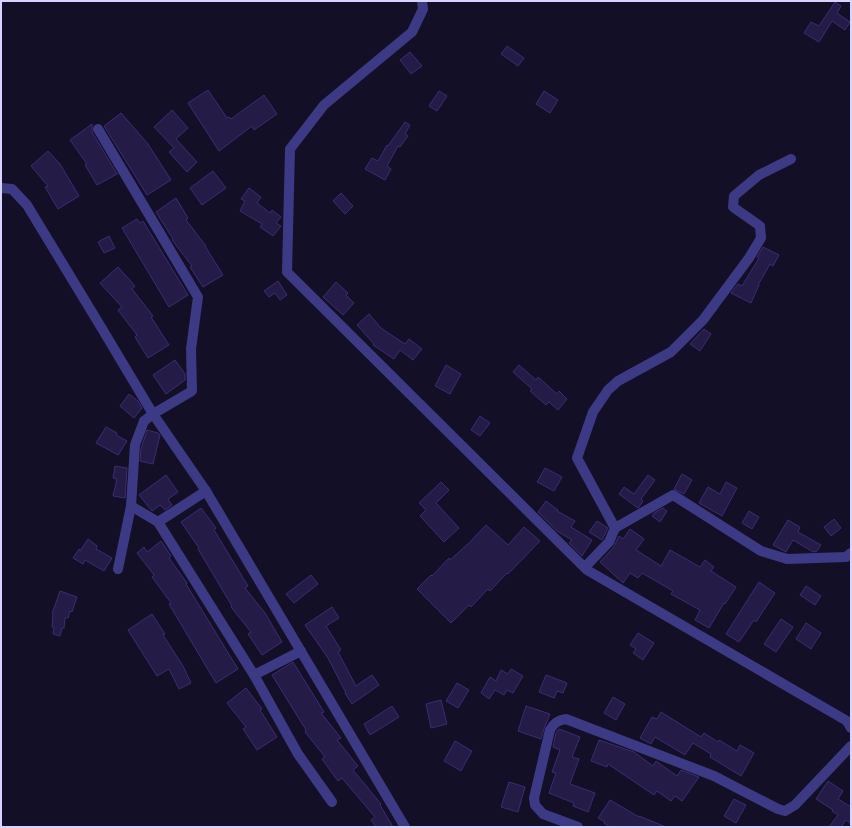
<svg xmlns="http://www.w3.org/2000/svg" width="852" height="828" viewBox="0 0 852 828" font-family="Jost,sans-serif">
	<rect width="100%" height="100%" fill="#130f26"/>
	<g fill="#241b47" stroke="#3b2d73">
		<polygon points="835,2 841,6 837,13 850,22 845,30 832,21 819,42 804,33 811,22 819,26"/>
		<polygon points="507,46 524,58 518,66 501,54"/>
		<polygon points="410,52 422,66 411,74 400,60"/>
		<polygon points="208,90 227,118 229,117 231,119 264,95 277,114 254,130 252,126 219,151 188,103"/>
		<polygon points="439,91 447,96 437,111 429,106"/>
		<polygon points="544,91 558,100 550,113 536,104"/>
		<polygon points="172,110 188,128 176,139 197,162 187,172 169,152 174,148 154,127"/>
		<polygon points="121,113 148,144 171,180 147,195 104,126"/>
		<polygon points="405,122 410,125 405,134 408,136 400,147 398,146 387,166 391,169 385,180 365,169 372,158 378,161 387,145 388,146"/>
		<polygon points="92,124 92,132 117,174 97,185 85,165 87,164 70,140"/>
		<polygon points="48,151 60,164 79,196 58,209 45,187 48,186 31,166"/>
		<polygon points="213,171 226,188 202,205 190,188"/>
		<polygon points="249,188 261,197 257,203 270,213 272,210 281,217 276,223 281,226 273,236 260,227 262,224 240,211 245,201 241,199"/>
		<polygon points="341,193 353,206 345,214 333,201"/>
		<polygon points="176,198 188,218 186,220 206,246 205,246 223,275 203,287 190,267 192,266 172,240 173,239 156,212"/>
		<polygon points="137,219 140,223 143,221 188,295 169,307 122,228"/>
		<polygon points="109,236 115,248 104,253 98,242"/>
		<polygon points="763,247 779,255 773,266 770,264 758,285 759,285 751,303 731,293 738,284 742,286 759,258 757,257"/>
		<polygon points="118,267 135,286 132,289 153,316 151,317 169,345 148,358 135,337 137,335 118,310 122,307 100,283"/>
		<polygon points="278,281 287,295 280,300 275,293 269,297 264,291"/>
		<polygon points="336,282 348,293 346,295 354,303 343,315 323,297"/>
		<polygon points="369,314 381,328 405,344 409,339 422,349 413,360 400,350 394,359 373,345 374,344 357,325"/>
		<polygon points="704,329 711,334 700,351 690,344"/>
		<polygon points="175,360 185,374 185,380 166,394 153,375"/>
		<polygon points="446,365 461,374 450,394 435,386"/>
		<polygon points="519,365 536,380 538,377 557,394 559,391 567,399 558,410 549,402 546,405 530,391 532,389 513,372"/>
		<polygon points="129,394 138,401 142,408 134,418 120,406"/>
		<polygon points="480,416 490,423 480,436 471,430"/>
		<polygon points="106,427 117,433 116,435 127,441 118,455 96,443"/>
		<polygon points="147,430 158,433 160,435 153,464 140,461 141,449"/>
		<polygon points="115,466 127,468 125,498 113,496 117,479 113,478"/>
		<polygon points="545,468 562,477 554,491 537,482"/>
		<polygon points="682,474 692,480 684,494 674,489"/>
		<polygon points="166,475 178,492 168,499 172,505 165,510 160,505 152,511 139,495"/>
		<polygon points="648,475 655,480 641,499 643,501 639,507 638,508 619,494 624,487 634,494"/>
		<polygon points="441,482 449,490 436,503 459,528 444,542 420,516 426,510 419,503"/>
		<polygon points="726,482 737,488 722,516 699,503 708,487 720,494"/>
		<polygon points="546,501 558,510 557,511 575,521 571,527 592,540 582,556 569,543 572,540 557,531 538,512"/>
		<polygon points="201,508 216,528 214,530 248,586 245,588 265,613 282,642 262,655 248,634 251,632 231,607 232,606 198,549 199,548 181,522"/>
		<polygon points="663,508 667,511 660,522 652,516 654,513"/>
		<polygon points="749,511 759,517 752,529 742,523"/>
		<polygon points="834,519 841,528 831,536 824,527"/>
		<polygon points="788,520 800,527 798,532 821,545 817,551 813,552 793,540 786,552 773,545"/>
		<polygon points="597,521 608,528 602,540 589,532"/>
		<polygon points="486,525 508,545 524,527 540,541 508,574 507,573 490,591 488,589 471,607 469,605 451,623 417,589 431,575 432,576 449,558 450,560 469,543"/>
		<polygon points="630,529 644,539 636,550 661,566 670,550 700,567 705,560 714,567 711,571 736,587 725,604 724,603 709,628 695,620 700,610 671,594 673,591 642,573 638,578 630,573 623,583 600,562 613,548 619,536 623,539"/>
		<polygon points="88,539 97,546 96,549 112,558 104,571 85,560 83,564 73,558 79,549 80,551"/>
		<polygon points="161,541 171,556 169,558 187,583 186,584 238,669 216,683 169,604 171,603 152,577 154,575 137,553 144,547 147,552"/>
		<polygon points="311,575 318,584 294,603 286,594"/>
		<polygon points="759,582 775,593 756,622 754,620 739,642 726,634"/>
		<polygon points="806,586 821,596 815,605 800,595"/>
		<polygon points="60,591 77,597 72,612 70,611 68,618 65,618 64,628 62,628 60,636 53,634 54,627 52,627 53,614 52,614"/>
		<polygon points="332,607 339,618 326,626 341,650 338,652 356,686 372,675 379,685 352,704 345,693 346,693 328,658 305,625"/>
		<polygon points="152,614 165,634 163,635 183,666 191,683 179,689 169,669 157,676 128,630"/>
		<polygon points="781,619 793,627 776,652 764,644"/>
		<polygon points="806,623 821,633 811,649 796,639"/>
		<polygon points="638,633 654,643 643,660 633,653 636,649 630,645"/>
		<polygon points="293,662 324,712 321,713 341,738 337,740 358,766 353,770 381,804 380,805 393,827 376,827 371,820 375,817 342,778 338,781 322,759 325,757 305,732 306,730 272,675"/>
		<polygon points="511,669 523,676 513,693 507,690 504,695 495,690 489,699 481,693 490,677 496,681 501,670 508,674"/>
		<polygon points="546,675 567,683 563,693 557,691 554,698 539,692"/>
		<polygon points="457,683 469,690 458,708 446,701"/>
		<polygon points="246,688 262,709 260,710 277,737 257,750 243,729 246,727 227,703"/>
		<polygon points="613,697 625,704 616,720 604,713"/>
		<polygon points="441,700 447,724 431,728 426,704"/>
		<polygon points="392,706 399,717 370,735 364,724"/>
		<polygon points="526,706 550,714 544,729 541,739 518,731"/>
		<polygon points="661,712 701,737 704,733 718,742 719,740 737,751 740,745 754,753 741,776 710,757 711,754 693,743 685,755 655,737 651,744 640,738 652,717 657,719"/>
		<polygon points="559,729 580,737 572,757 579,759 570,784 595,793 588,812 573,806 574,803 549,793 556,773 552,772 560,750 553,747 556,733"/>
		<polygon points="599,740 634,752 653,766 656,761 677,776 681,770 699,777 682,801 675,796 671,801 657,791 654,795 608,764 607,767 591,761"/>
		<polygon points="455,741 472,751 461,771 444,761"/>
		<polygon points="828,781 843,791 838,799 851,807 851,824 846,820 841,827 829,827 838,815 832,811 833,810 816,799"/>
		<polygon points="509,782 525,787 518,812 501,807"/>
		<polygon points="734,799 746,805 736,823 724,816"/>
		<polygon points="610,800 639,817 639,816 666,827 610,827 604,823 605,822 598,818"/>
	</g>
	<g fill="none" stroke-linecap="round" stroke-linejoin="round">
		<g stroke="#3d3a85" stroke-width="10">
			<polyline points="422,1 423,9 412,32 324,105 290,149 287,272 587,570 847,721 851,728"/>
			<polyline points="98,129 198,297 191,349 192,391 153,414 144,421 135,445 131,506 118,569"/>
			<polyline points="1,188 12,189 27,205 101,327 153,414 206,491 405,827"/>
			<polyline points="131,506 158,522 254,675 298,754 332,802"/>
			<polyline points="158,522 206,491"/>
			<polyline points="615,528 673,495 761,551 787,559 846,557 851,553"/>
			<polyline points="585,567 609,542 615,528 577,458 593,412 608,390 618,381 671,352 703,320 749,258 761,238 760,226 733,207 734,196 759,175 791,159"/>
			<polyline points="254,675 301,651"/>
			<path d="M578 827 543 814 535 805 534 798 550 730C554 723 558 720 566 719L714 776 778 809 785 811 795 805 851 746"/>
		</g>
	</g>
	<rect width="852" height="828" fill="none" stroke="#d9d4ff" stroke-width="4"/>
</svg>
